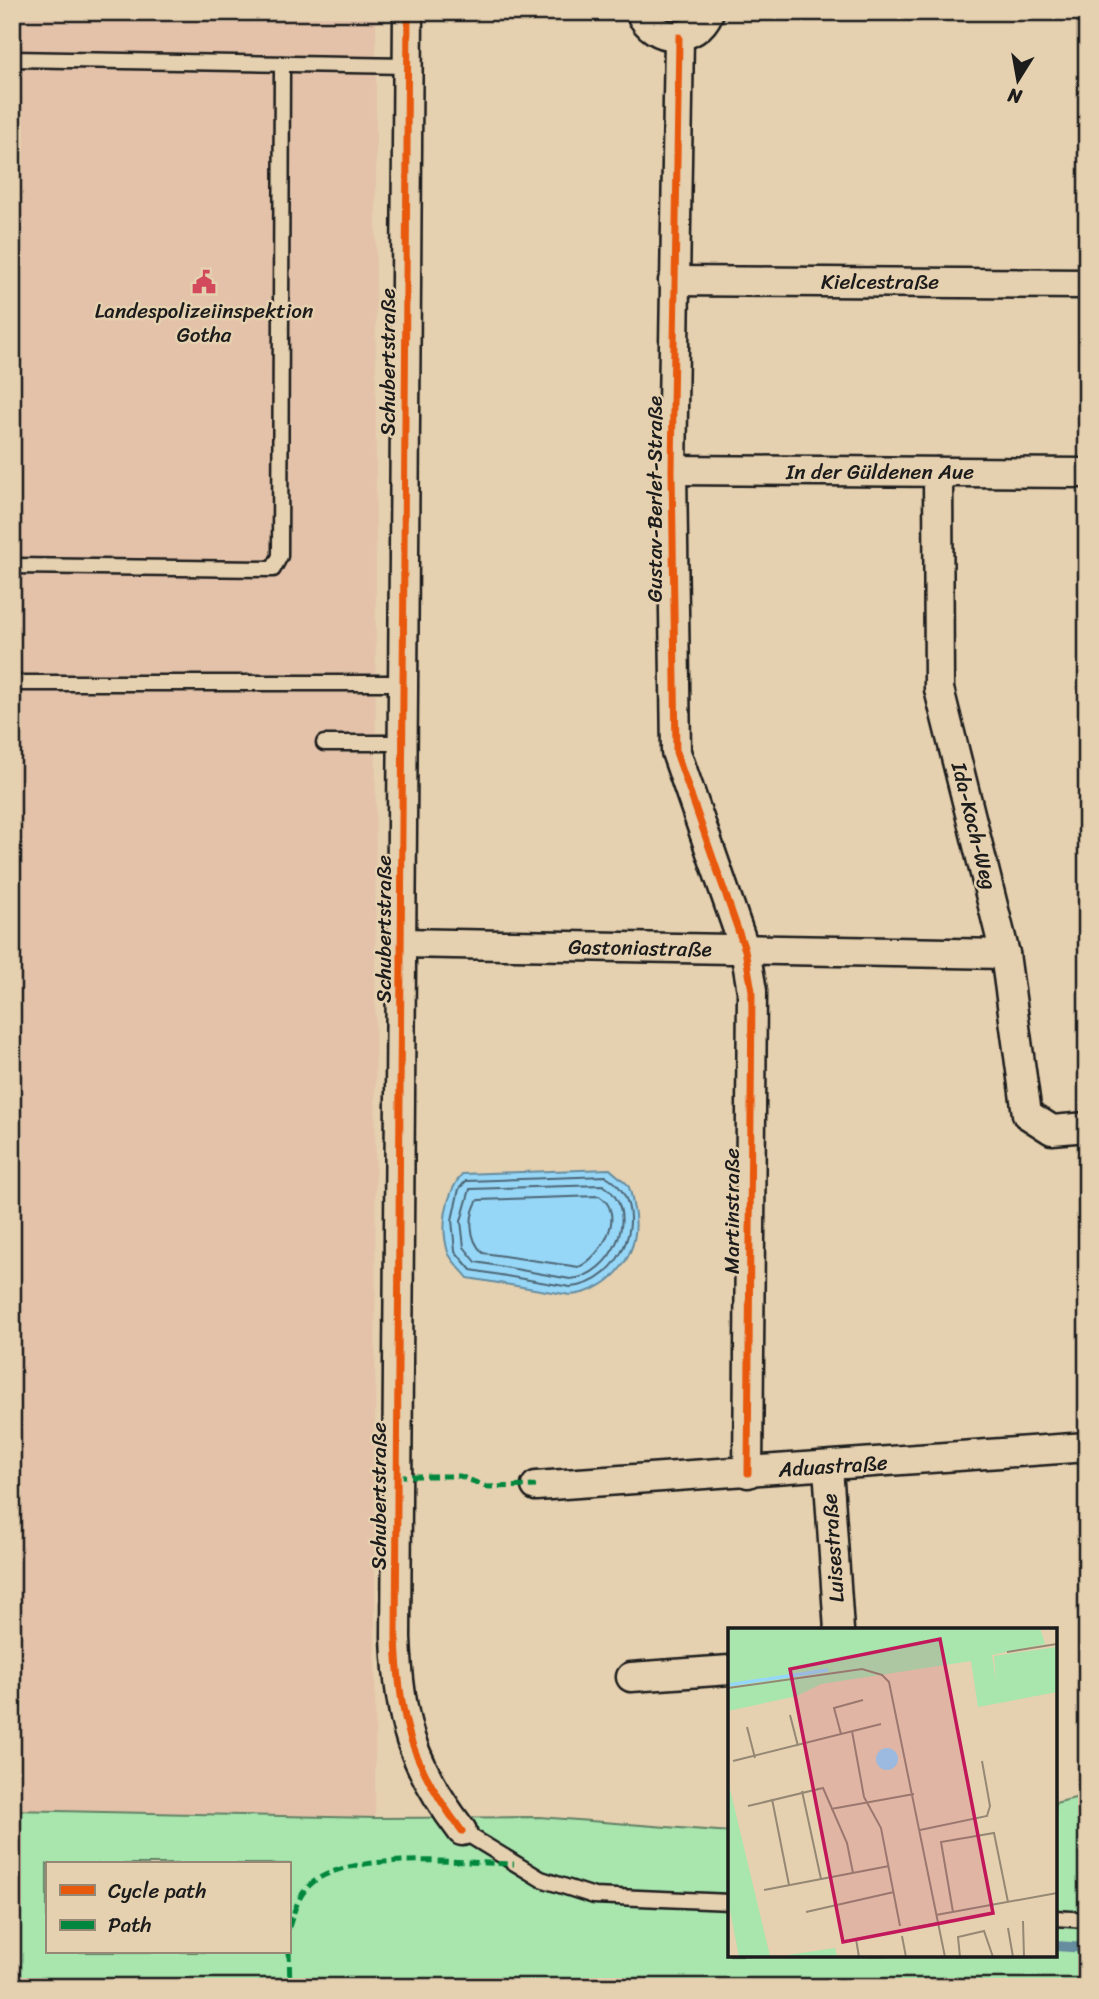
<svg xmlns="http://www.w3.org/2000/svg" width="1099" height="1999" viewBox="0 0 1099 1999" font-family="Sriracha,sans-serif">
	<rect width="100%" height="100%" fill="#e5d0af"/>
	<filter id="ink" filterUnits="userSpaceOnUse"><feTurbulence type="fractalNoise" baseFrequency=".0143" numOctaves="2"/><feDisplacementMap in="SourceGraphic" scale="14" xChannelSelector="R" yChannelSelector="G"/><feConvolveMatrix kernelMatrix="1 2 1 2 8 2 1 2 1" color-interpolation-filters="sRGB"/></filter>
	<g filter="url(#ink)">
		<polygon fill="#e3c2a9" points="12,12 376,12 375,1818 12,1810"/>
		<path fill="#a8e6ae" stroke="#628165" stroke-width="2" fill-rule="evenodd" d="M1087 1795V1987H12V1810L375 1818 539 1817 730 1832V1955H1055V1803ZM47 1864H289V1952H47Z"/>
		<path fill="#96d6f7" stroke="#658c9f" stroke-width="2" d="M610 1169C615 1174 622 1179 627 1184 631 1189 632 1198 633 1205 645 1248 615 1292 570 1295L468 1278C462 1270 451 1261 448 1252 440 1226 446 1194 462 1174Z"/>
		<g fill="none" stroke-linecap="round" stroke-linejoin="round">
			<g stroke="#4d6674" stroke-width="2">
				<path d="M606 1176C655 1206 622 1285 570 1287L471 1270 455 1251 452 1220 459 1189 466 1181Z"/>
				<path d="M603 1185C643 1210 612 1277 570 1279L476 1262 464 1247 461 1221 470 1189Z"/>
				<path d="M599 1196C627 1213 602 1256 579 1267L483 1253C469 1240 468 1216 478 1200Z"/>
			</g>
			<polyline stroke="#658c9f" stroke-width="10" points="1055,1946 1087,1948"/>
			<g stroke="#1c1c1c" stroke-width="19">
				<g id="lane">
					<polyline points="12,59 408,66"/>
					<polyline points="12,566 273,569 280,556 282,64"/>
					<polyline points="12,683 404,683"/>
					<polyline points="324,743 403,743"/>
					<polyline points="462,1831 541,1879 594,1896 730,1902"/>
					<polyline points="1055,1918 1087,1920"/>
				</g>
			</g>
			<g stroke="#1c1c1c" stroke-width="33">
				<g id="street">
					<path d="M408 12 396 1637C399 1720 411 1764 462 1831"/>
					<path d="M640 12C654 43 696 44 709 12"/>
					<polyline points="679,37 672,470 676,752 745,950 752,991 748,1473"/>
					<polyline points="673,281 1087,284"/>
					<polyline points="672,470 1087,473"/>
					<polyline points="938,472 939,689 1005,954 1027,1114 1052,1130 1087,1127"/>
					<polyline points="401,943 1005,954"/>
					<polyline points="828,1467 839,1630"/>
					<polyline points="536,1486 1087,1447"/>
					<polyline points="631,1677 730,1670"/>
				</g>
			</g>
			<use href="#lane" stroke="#e5d0af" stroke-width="14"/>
			<use href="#street" stroke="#e5d0af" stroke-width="28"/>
			<g stroke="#00873e" stroke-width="5" stroke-dasharray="10 5" stroke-linecap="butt">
				<polyline points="396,1476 460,1476 487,1487 536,1486"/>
				<path d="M289 1927C294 1912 298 1895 311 1884 349 1850 464 1863 514 1864"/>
				<polyline points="289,1950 290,1987"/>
			</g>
			<g stroke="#e5d0af" stroke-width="11">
				<g id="cycleway">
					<path d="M408 12 396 1637C399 1720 411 1764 462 1831"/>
					<polyline points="679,37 672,470 676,752 745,950 752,991 748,1473"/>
				</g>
			</g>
			<use href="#cycleway" stroke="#e8590c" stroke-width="7"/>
		</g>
	</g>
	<defs>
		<g id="civic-bare" transform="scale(1.89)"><path d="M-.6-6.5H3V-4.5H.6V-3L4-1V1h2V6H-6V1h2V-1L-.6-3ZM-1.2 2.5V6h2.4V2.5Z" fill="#d1495b" stroke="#e5d0af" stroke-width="2.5" paint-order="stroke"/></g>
	</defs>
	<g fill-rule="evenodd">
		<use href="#civic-bare" x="204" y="282"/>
	</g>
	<g text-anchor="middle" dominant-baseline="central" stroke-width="5" stroke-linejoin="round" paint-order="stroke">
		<g font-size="21" fill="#1c1c1c" stroke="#e5d0af">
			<text x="880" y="282">Kielcestraße</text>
			<text transform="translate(388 362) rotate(-90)">Schubertstraße</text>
			<text x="880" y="472">In der Güldenen Aue</text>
			<text transform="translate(655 499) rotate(-90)">Gustav-Berlet-Straße</text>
			<text transform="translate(974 826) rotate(76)">Ida-Koch-Weg</text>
			<text transform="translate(384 929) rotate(-90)">Schubertstraße</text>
			<text transform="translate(640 948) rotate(1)">Gastoniastraße</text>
			<text transform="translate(732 1211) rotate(-90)">Martinstraße</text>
			<text transform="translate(833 1466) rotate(-4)">Aduastraße</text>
			<text transform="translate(379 1496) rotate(-90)">Schubertstraße</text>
			<text transform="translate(833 1548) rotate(-94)">Luisestraße</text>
		</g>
		<g font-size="21" fill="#1c1c1c" stroke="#e5d0af">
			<text x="204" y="311">Landespolizeiinspektion<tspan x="204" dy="24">Gotha</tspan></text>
		</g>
	</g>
	<g transform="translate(728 1628)">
		<rect width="329" height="329" fill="#e5d0af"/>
		<path d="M0 0H312L317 16 264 27 268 54 266 28 329 19V64L250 79 243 33 93 56 69 68 0 83ZM0 153 42 328 51 329H11L0 272ZM107 320 109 329H59L60 327Z" fill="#a8e6ae"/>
		<path d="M148 131a11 11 0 1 1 22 0a11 11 0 1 1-22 0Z" fill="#96d6f7"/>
		<path fill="none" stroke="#96d6f7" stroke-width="3.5" d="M0 57 100 42"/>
		<path fill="none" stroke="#958874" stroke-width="2" d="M279 24 329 16M0 60 134 41 154 47 161 54 217 329M62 87 70 118M19 99 27 130M124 103 136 169 153 200 172 298M113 106 106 80 135 72M5 133 153 96M74 163 93 251M44 171 61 257M20 178 95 160 119 215 125 245M103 181 186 166M192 202 259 188 262 178 254 133M36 262 161 238M78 284 166 264M225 284 213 214 266 205 280 274M208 287 329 265M295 293 296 329M280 300 285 329M178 301 210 295M174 308 178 329M131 329 128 311 168 304M232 329 230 309 256 303 265 329"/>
		<path fill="#c2185b" fill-opacity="0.15" stroke="#c2185b" stroke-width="3.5" d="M212 11 265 285 115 314 62 41Z"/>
		<rect width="329" height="329" fill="none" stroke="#1c1c1c" stroke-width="3.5"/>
	</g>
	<rect width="1099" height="1999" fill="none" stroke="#e5d0af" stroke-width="42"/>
	<rect x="21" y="21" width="1057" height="1957" fill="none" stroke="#1c1c1c" stroke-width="2.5" filter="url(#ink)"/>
	<rect x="46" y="1862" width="245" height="91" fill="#e5d0af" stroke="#958874" stroke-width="2"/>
	<rect x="60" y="1885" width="35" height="10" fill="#e8590c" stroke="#958874" stroke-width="2"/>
	<text x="108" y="1898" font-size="21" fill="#1c1c1c">Cycle path</text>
	<rect x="60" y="1920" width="35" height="10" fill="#00873e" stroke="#958874" stroke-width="2"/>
	<text x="108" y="1932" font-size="21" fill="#1c1c1c">Path</text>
	<g transform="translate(1018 80) rotate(191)" stroke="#e5d0af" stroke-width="5" paint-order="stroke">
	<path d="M0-5L12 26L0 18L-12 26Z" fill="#1c1c1c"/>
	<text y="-10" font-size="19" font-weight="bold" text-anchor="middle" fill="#1c1c1c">N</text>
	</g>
</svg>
